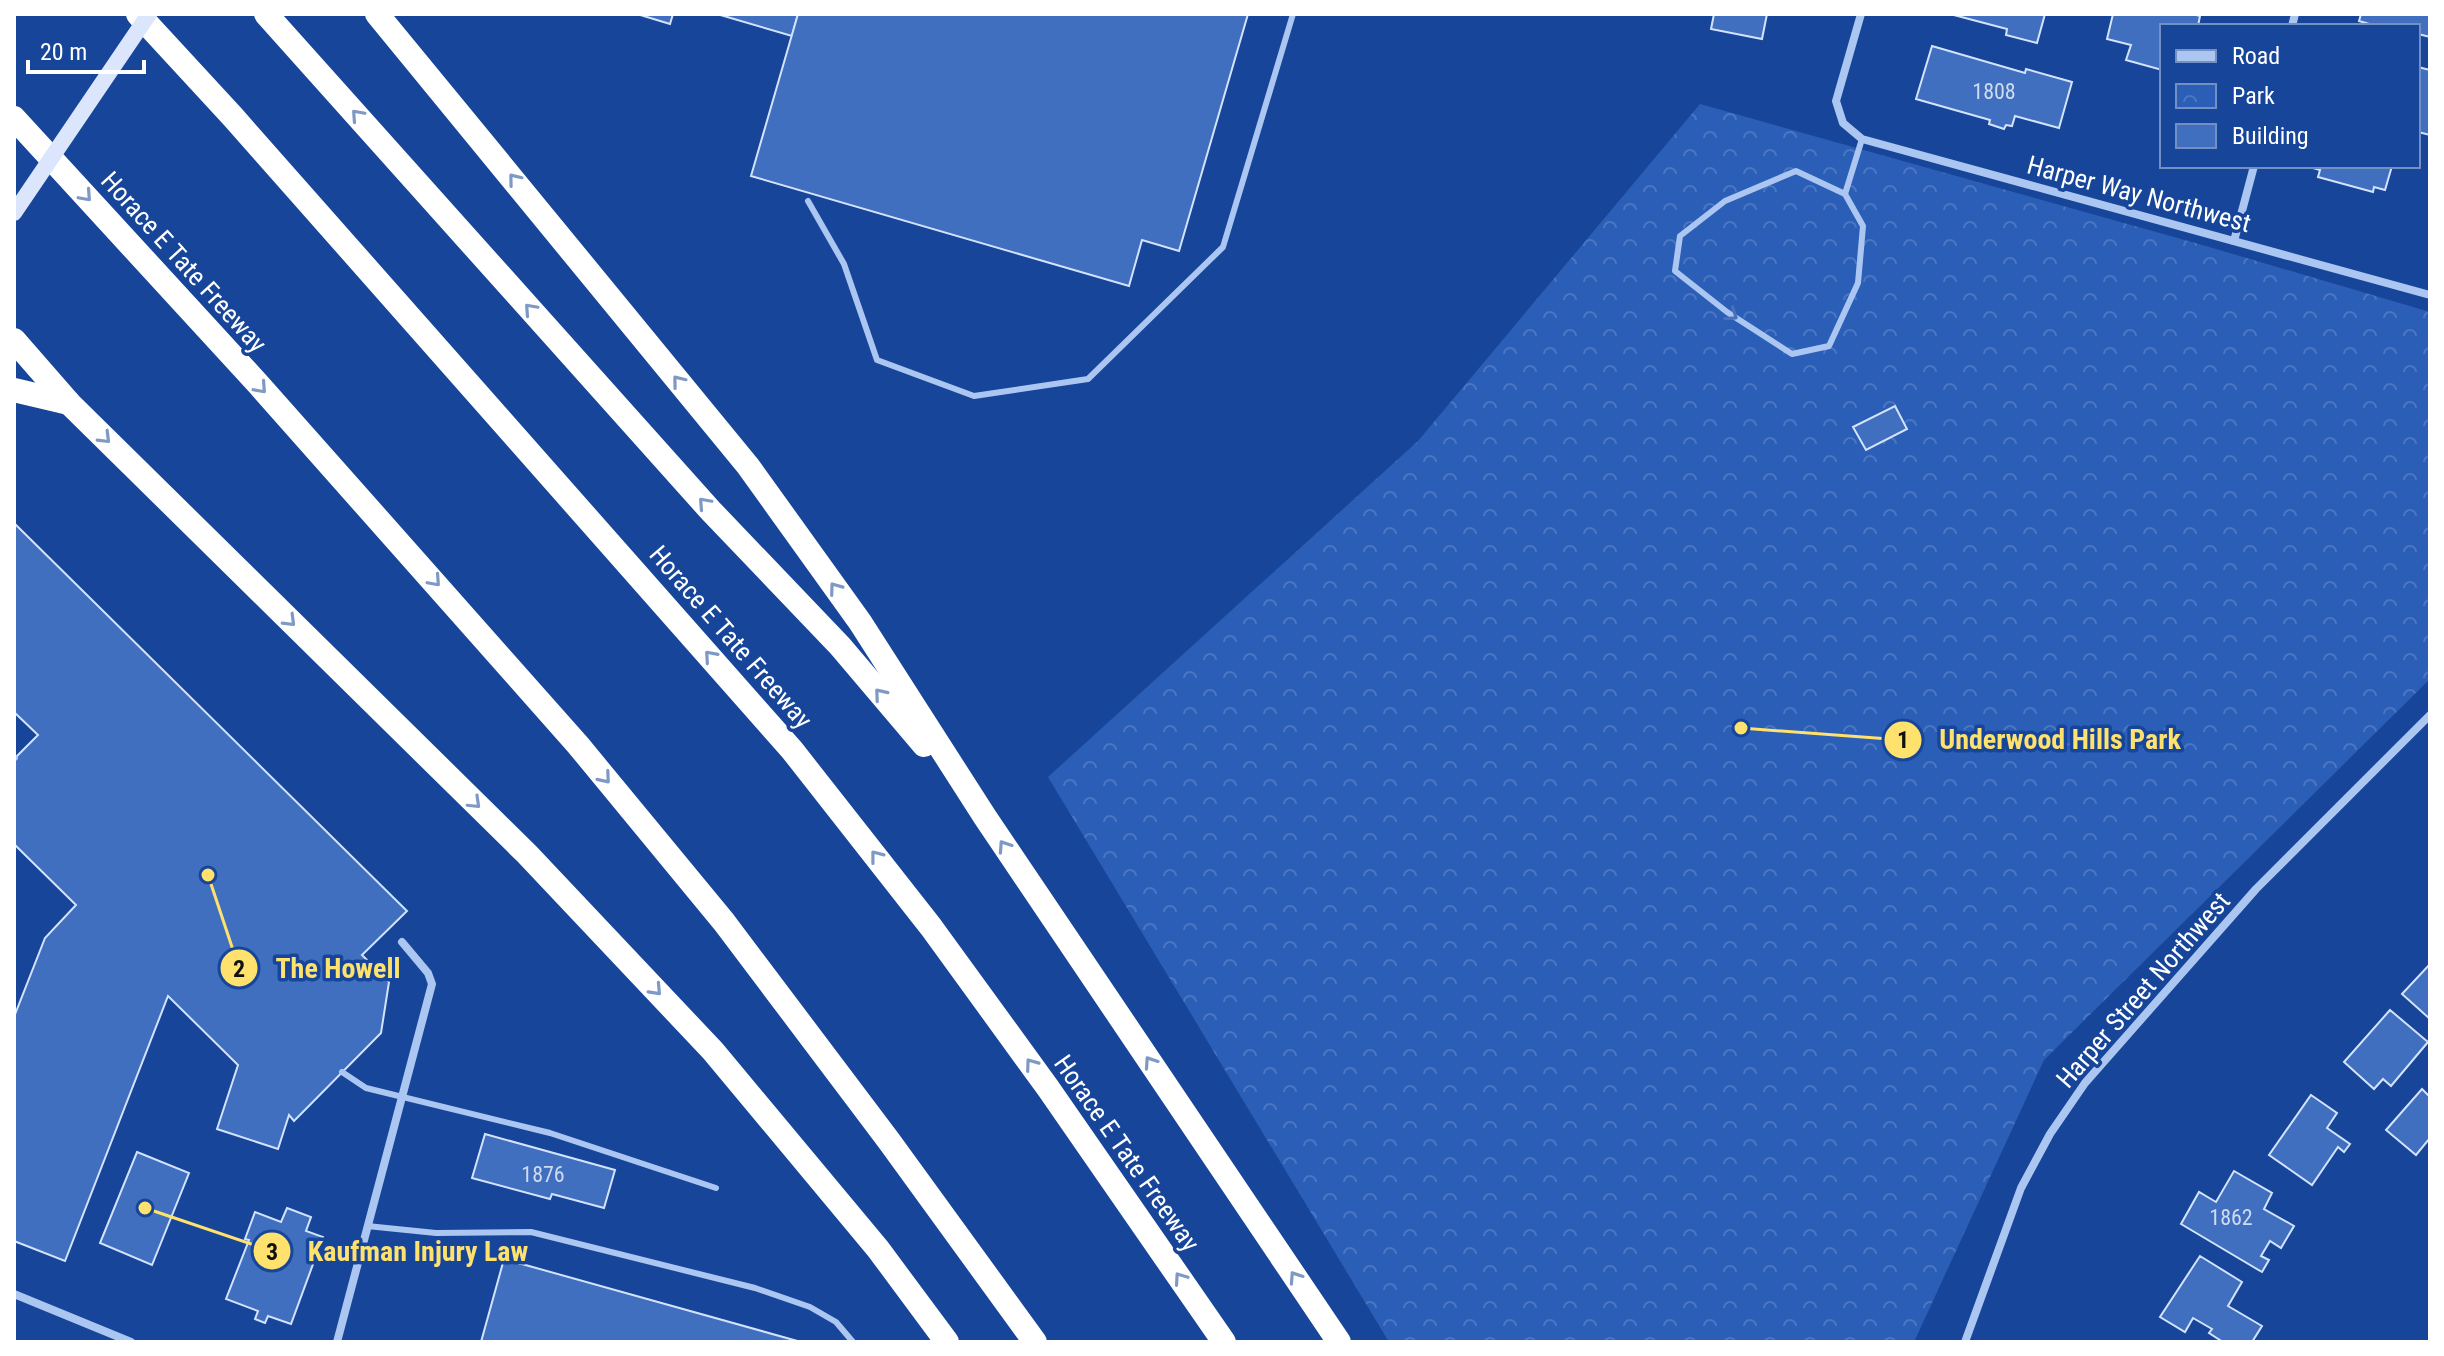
<svg xmlns="http://www.w3.org/2000/svg" width="2444" height="1356" viewBox="0 0 2444 1356" font-family="'Roboto Condensed',sans-serif">
	<defs>
		<pattern id="park-crowns" width="20" height="18" patternUnits="userSpaceOnUse" patternTransform="scale(2)"><rect width="20" height="18" fill="#2b5eb7"/><path d="M2 6a3 3 0 1 1 6 0M12 15a3 3 0 1 1 6 0" fill="none" stroke="#4b76c2"/></pattern>
	</defs>
	<rect width="100%" height="100%" fill="#174599"/>
	<polygon fill="url(#park-crowns)" points="1700,104 2199,244 2430,312 2430,679 2044,1060 1914,1342 1389,1342 1048,777 1418,441"/>
	<g fill="#406fc0" stroke="#d4e3fc" stroke-width="2">
		<polygon points="637,14 673,14 670,24"/>
		<polygon points="717,14 798,14 792,36"/>
		<polygon points="798,14 1248,14 1179,251 1142,240 1129,286 751,176"/>
		<polygon points="1714,14 1767,14 1762,39 1711,29"/>
		<polygon points="1950,14 2045,14 2037,43 2006,35 2007,29"/>
		<polygon points="2113,14 2193,14 2200,16 2198,26 2162,26 2162,70 2126,60 2131,45 2107,39"/>
		<polygon points="2361,14 2430,14 2430,37 2418,34 2418,26 2376,26 2359,21"/>
		<polygon points="1932,46 2025,73 2026,69 2072,82 2059,128 2015,116 2012,126 2006,125 2004,129 1989,124 1990,120 1916,99"/>
		<polygon points="2418,67 2430,70 2430,135 2418,132"/>
		<polygon points="2306,166 2392,166 2385,190 2374,187 2373,192 2318,177 2320,170"/>
		<polygon points="1895,406 1907,429 1866,450 1853,427"/>
		<polygon points="14,523 407,911 362,955 389,982 381,1033 294,1121 289,1115 278,1149 217,1129 238,1065 168,996 65,1261 14,1241 14,1017 45,938 76,905 14,844 14,759 38,735 14,712"/>
		<polygon points="2430,964 2430,1019 2402,994"/>
		<polygon points="2390,1010 2428,1042 2391,1086 2383,1079 2374,1089 2344,1062"/>
		<polygon points="2422,1089 2430,1097 2430,1138 2416,1155 2386,1130"/>
		<polygon points="2311,1095 2337,1113 2327,1128 2350,1144 2344,1152 2338,1147 2312,1185 2269,1155"/>
		<polygon points="485,1134 615,1170 604,1208 552,1194 550,1199 472,1178"/>
		<polygon points="137,1152 189,1173 152,1265 100,1243"/>
		<polygon points="2234,1171 2272,1193 2264,1209 2294,1226 2281,1248 2270,1241 2261,1256 2269,1260 2262,1272 2181,1224 2199,1192 2216,1202"/>
		<polygon points="287,1208 311,1217 306,1231 323,1237 291,1324 268,1316 265,1323 255,1319 258,1311 226,1299 249,1240 245,1239 255,1212 281,1222"/>
		<polygon points="2200,1256 2242,1282 2228,1306 2262,1326 2252,1342 2223,1342 2209,1333 2212,1329 2193,1318 2185,1332 2160,1317"/>
		<polygon points="504,1259 801,1342 481,1342"/>
	</g>
	<g fill="none" stroke-linecap="round" stroke-linejoin="round">
		<g stroke="#acc6f2" stroke-width="6">
			<polyline points="1845,194 1796,171 1725,201 1680,236 1675,271 1727,312 1792,354 1829,346 1858,283 1863,226 1845,194 1862,139"/>
			<polyline points="808,201 844,264 877,360 974,396 1088,379 1223,247 1293,14"/>
			<polyline points="14,757 15,758"/>
			<polyline points="342,1072 366,1088 550,1133 716,1188"/>
			<polyline points="367,1226 436,1233 531,1232 755,1288 810,1307 836,1322 853,1342"/>
		</g>
		<g stroke="#acc6f2" stroke-width="8">
			<polyline points="1861,14 1836,101 1843,123 1862,139 2430,295"/>
			<polyline points="2292,26 2295,14"/>
			<polyline points="2234,241 2254,166"/>
			<polyline points="14,1294 131,1342"/>
			<polyline points="337,1342 432,984 428,973 402,942"/>
			<polyline points="1965,1342 2021,1188 2050,1134 2085,1083 2256,889 2430,715"/>
		</g>
		<g stroke="#fff" stroke-width="24">
			<polyline points="138,14 233,117 792,750 931,927 1048,1088 1224,1342"/>
			<polyline points="266,14 710,510 840,646 924,745"/>
			<polyline points="377,14 748,466 860,622 985,817 1339,1342"/>
			<polyline points="14,118 259,385 578,745 724,922 889,1141 1035,1342"/>
			<polyline points="14,340 69,403 527,854 713,1051 878,1249 947,1342"/>
			<polyline points="14,390 69,403"/>
		</g>
		<polyline stroke="#dbe6fc" stroke-width="16" points="14,213 149,14"/>
	</g>
	<defs><path id="oneway-chevron" d="M-2-3.5L2.5 0L-2 3.5" fill="none" stroke-width="1.6" stroke-linecap="round" stroke-linejoin="round" transform="scale(2)"/></defs>
	<g stroke="#7f99c7">
		<use href="#oneway-chevron" transform="translate(357 115) rotate(-132)"/>
		<use href="#oneway-chevron" transform="translate(514 179) rotate(-129)"/>
		<use href="#oneway-chevron" transform="translate(86 196) rotate(48)"/>
		<use href="#oneway-chevron" transform="translate(530 309) rotate(-132)"/>
		<use href="#oneway-chevron" transform="translate(678 381) rotate(-129)"/>
		<use href="#oneway-chevron" transform="translate(261 388) rotate(48)"/>
		<use href="#oneway-chevron" transform="translate(105 438) rotate(45)"/>
		<use href="#oneway-chevron" transform="translate(704 503) rotate(-132)"/>
		<use href="#oneway-chevron" transform="translate(435 581) rotate(48)"/>
		<use href="#oneway-chevron" transform="translate(835 588) rotate(-126)"/>
		<use href="#oneway-chevron" transform="translate(290 621) rotate(45)"/>
		<use href="#oneway-chevron" transform="translate(710 656) rotate(-131)"/>
		<use href="#oneway-chevron" transform="translate(880 694) rotate(-130)"/>
		<use href="#oneway-chevron" transform="translate(605 778) rotate(50)"/>
		<use href="#oneway-chevron" transform="translate(475 803) rotate(44)"/>
		<use href="#oneway-chevron" transform="translate(1004 846) rotate(-124)"/>
		<use href="#oneway-chevron" transform="translate(876 856) rotate(-128)"/>
		<use href="#oneway-chevron" transform="translate(656 990) rotate(47)"/>
		<use href="#oneway-chevron" transform="translate(1150 1062) rotate(-124)"/>
		<use href="#oneway-chevron" transform="translate(1031 1064) rotate(-126)"/>
		<use href="#oneway-chevron" transform="translate(1295 1277) rotate(-124)"/>
		<use href="#oneway-chevron" transform="translate(1180 1278) rotate(-125)"/>
	</g>
	<use stroke="#4b72b8" href="#oneway-chevron" transform="translate(1732 315) rotate(34)"/>
	<g text-anchor="middle" dominant-baseline="central" stroke-width="7" stroke-linejoin="round" paint-order="stroke">
		<g font-size="22" fill="#cfdbef">
			<text x="1994" y="91">1808</text>
			<text x="543" y="1174">1876</text>
			<text x="2231" y="1217">1862</text>
		</g>
		<g font-size="26" fill="#fff" stroke="#174599">
			<text transform="translate(2139 194) rotate(15)">Harper Way Northwest</text>
			<text transform="translate(184 262) rotate(48)">Horace E Tate Freeway</text>
			<text transform="translate(731 637) rotate(49)">Horace E Tate Freeway</text>
			<text transform="translate(2143 990) rotate(-49)">Harper Street Northwest</text>
			<text transform="translate(1127 1153) rotate(55)">Horace E Tate Freeway</text>
		</g>
	</g>
	<path fill="none" stroke="#ffe16d" stroke-width="3" d="M1741 728L1903 740M208 875L239 968M145 1208L272 1251"/>
	<g fill="#ffe16d" stroke="#174599" stroke-width="3">
		<circle cx="1741" cy="728" r="8"/>
		<circle cx="208" cy="875" r="8"/>
		<circle cx="145" cy="1208" r="8"/>
		<circle cx="1903" cy="740" r="20"/>
		<circle cx="239" cy="968" r="20"/>
		<circle cx="272" cy="1251" r="20"/>
	</g>
	<g font-size="24" text-anchor="middle" font-weight="bold" fill="#111">
		<text x="1903" y="748">1</text>
		<text x="239" y="977">2</text>
		<text x="272" y="1260">3</text>
	</g>
	<g font-size="28" text-anchor="middle" font-weight="bold" fill="#ffe16d" stroke="#174599" stroke-width="7" stroke-linejoin="round" paint-order="stroke">
		<text x="2060" y="749">Underwood Hills Park</text>
		<text x="338" y="978">The Howell</text>
		<text x="418" y="1261">Kaufman Injury Law</text>
	</g>
	<rect width="2444" height="1356" fill="none" stroke="#ffffff" stroke-width="32"/>
	<rect x="2160" y="24" width="260" height="144" fill="#174599" stroke="#748fc2" stroke-width="2"/>
	<rect x="2176" y="50" width="40" height="12" fill="#acc6f2" stroke="#748fc2" stroke-width="2"/>
	<text x="2232" y="64" font-size="24" fill="#ffffff">Road</text>
	<rect x="2176" y="84" width="40" height="24" fill="url(#park-crowns)" stroke="#748fc2" stroke-width="2"/>
	<text x="2232" y="104" font-size="24" fill="#ffffff">Park</text>
	<rect x="2176" y="124" width="40" height="24" fill="#406fc0" stroke="#748fc2" stroke-width="2"/>
	<text x="2232" y="144" font-size="24" fill="#ffffff">Building</text>
	<path d="M28 60v12h116v-12" fill="none" stroke="#ffffff" stroke-width="4"/>
	<text x="40" y="60" font-size="24" fill="#ffffff" stroke="#174599" stroke-width="6" paint-order="stroke">20 m</text>
</svg>
